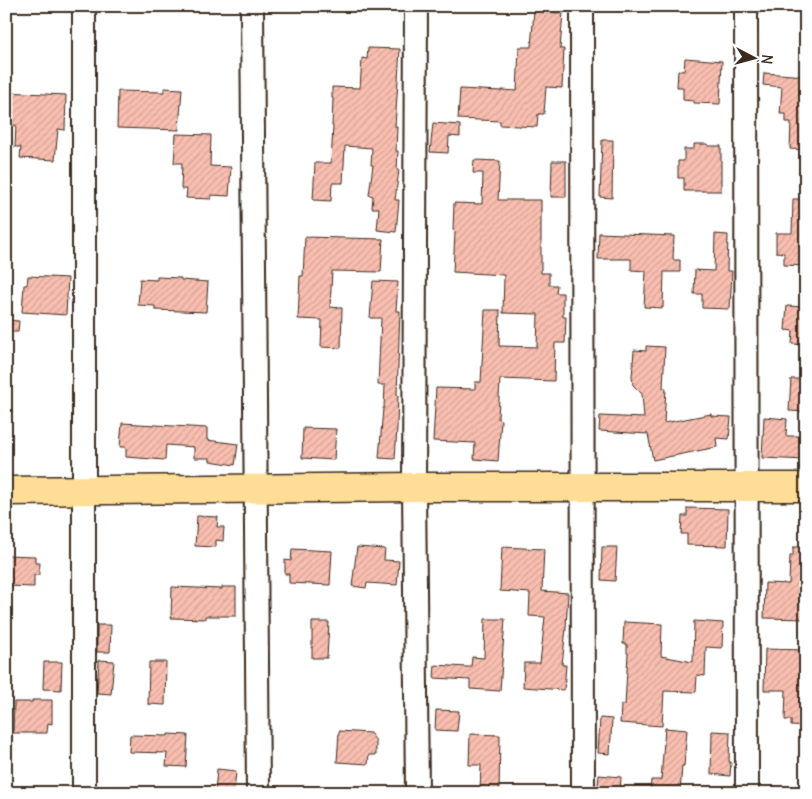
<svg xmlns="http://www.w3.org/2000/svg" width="812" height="799" viewBox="0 0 812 799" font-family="Delius,sans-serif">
	<defs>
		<pattern id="building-hatch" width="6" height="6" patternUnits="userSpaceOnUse" patternTransform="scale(1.25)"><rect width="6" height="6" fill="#f8beb0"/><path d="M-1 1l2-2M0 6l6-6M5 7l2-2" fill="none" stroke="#d6a397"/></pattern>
	</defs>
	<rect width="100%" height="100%" fill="#fff"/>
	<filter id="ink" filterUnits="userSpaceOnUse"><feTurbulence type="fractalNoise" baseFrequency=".02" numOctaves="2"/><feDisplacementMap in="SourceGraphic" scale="10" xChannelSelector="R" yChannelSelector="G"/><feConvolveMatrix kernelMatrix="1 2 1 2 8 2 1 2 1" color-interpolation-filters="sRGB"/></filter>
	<g filter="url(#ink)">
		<g fill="url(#building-hatch)" stroke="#3b2a1e">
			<polygon points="534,11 563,13 560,49 564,49 562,88 546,87 544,114 538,114 537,127 500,125 500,121 458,119 460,89 502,91 502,90 517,91 519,47 531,47"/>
			<polygon points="368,48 400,49 395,127 397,127 396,151 398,151 397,170 399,170 395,200 399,200 396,232 377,230 379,208 372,208 373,196 369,195 373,165 371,165 372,148 345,146 343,183 332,183 331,201 313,200 315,163 331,163 333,126 332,126 333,98 332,98 332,87 360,88 362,58 367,59"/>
			<polygon points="685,58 722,61 720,104 694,103 694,101 683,100 683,87 677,87 678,70 684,71"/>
			<polygon points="764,73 806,76 806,150 790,149 791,122 786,122 786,114 780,114 782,87 763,85"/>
			<polygon points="164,88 182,89 179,130 117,128 118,91 164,92"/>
			<polygon points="6,92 66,95 65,130 58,129 55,160 20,158 21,147 15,147 16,125 6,125"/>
			<polygon points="433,123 460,125 460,137 449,136 448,153 430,152"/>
			<polygon points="176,134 211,135 210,166 231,167 229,196 211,195 211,199 186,198 187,189 181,189 182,163 174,163"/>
			<polygon points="602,140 613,140 612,198 600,197"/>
			<polygon points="694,144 708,144 708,146 721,146 721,191 684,191 684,178 678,178 678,161 684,161 684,149 694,149"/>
			<polygon points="474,160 500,161 498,200 541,200 541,273 549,273 549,285 557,285 556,293 563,293 563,317 566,317 565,343 555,343 554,381 500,379 498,419 501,420 498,461 474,459 475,443 433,441 436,388 475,389 475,382 481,382 485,310 500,310 499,346 537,347 538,314 503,313 504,275 453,272 455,232 453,230 454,203 482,204 483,173 473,173"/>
			<polygon points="552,161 566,161 566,197 551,197"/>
			<polygon points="793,199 806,199 806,266 784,265 784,253 776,252 776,233 792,233"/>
			<polygon points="599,233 674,236 673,260 680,260 680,272 664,272 663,308 644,307 646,271 631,270 631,259 598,259"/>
			<polygon points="715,234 728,235 727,271 732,271 730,309 702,308 702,294 694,294 695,270 714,271"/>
			<polygon points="305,237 383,239 381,272 332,271 330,307 342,308 341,348 321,347 322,320 298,319 300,276 303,276"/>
			<polygon points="28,276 68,278 66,315 22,312 24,285 27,285"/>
			<polygon points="157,277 181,278 181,280 208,282 206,312 155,310 155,306 138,305 140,279 157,280"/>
			<polygon points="373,281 398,282 396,311 400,311 397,395 398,395 397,428 395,459 379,458 383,408 384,408 385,385 378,385 381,318 370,318"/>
			<polygon points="787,306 806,307 806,345 792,344 793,331 785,330"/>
			<polygon points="6,320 19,321 18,332 6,332"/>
			<polygon points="646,346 665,347 663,388 666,388 664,423 711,414 711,416 731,417 729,439 716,438 717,447 653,460 648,434 599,431 600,416 644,418 642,394 633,385 632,377 634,350 646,351"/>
			<polygon points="791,379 806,379 806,412 789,411"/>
			<polygon points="764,417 787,419 786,436 806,436 806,460 762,458"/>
			<polygon points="122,423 207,428 207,440 238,444 235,465 210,461 210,458 194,458 194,447 166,445 165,460 126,457 126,447 120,447"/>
			<polygon points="303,428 336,429 334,460 302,458"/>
			<polygon points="687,508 728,509 727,546 687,545 687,534 681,534 682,516 687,516"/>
			<polygon points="197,516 218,517 217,527 224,527 223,541 216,540 216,547 195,546"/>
			<polygon points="357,547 385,549 384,560 399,561 397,585 367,583 366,588 352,586"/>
			<polygon points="502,547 544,549 542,591 568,593 566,628 562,665 566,665 564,690 523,687 524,663 540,663 545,617 529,616 530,593 500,591"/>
			<polygon points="602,547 617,547 615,581 601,580"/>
			<polygon points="793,547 806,547 806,619 764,618 765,583 789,584 790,556 793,556"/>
			<polygon points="292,549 332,551 330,585 289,583 289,574 285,574 285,560 291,561"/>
			<polygon points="6,555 35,556 35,563 40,563 39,575 34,575 34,587 6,586"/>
			<polygon points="172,587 222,589 222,587 236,587 236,616 205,616 205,619 171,618"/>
			<polygon points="485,619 505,619 500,691 470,689 470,680 434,678 435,665 467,667 471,667 472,657 484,658"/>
			<polygon points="694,621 723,623 722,648 706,647 705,676 697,675 696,692 664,691 662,726 620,723 621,704 625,705 628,653 627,653 627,644 623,644 624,622 662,624 661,656 693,662"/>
			<polygon points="312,622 329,622 327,658 312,658"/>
			<polygon points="97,625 111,625 110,652 97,652"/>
			<polygon points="765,649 806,650 806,727 791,726 791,720 785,720 786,690 764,690"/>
			<polygon points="99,660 114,661 111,694 97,693"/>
			<polygon points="44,662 62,662 61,690 43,689"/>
			<polygon points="149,662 166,662 165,705 148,704"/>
			<polygon points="32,700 52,700 52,724 48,723 47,733 13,733 14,702 32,702"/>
			<polygon points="436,710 459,711 457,731 435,730"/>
			<polygon points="600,718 612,719 610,754 598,753"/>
			<polygon points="665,728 687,730 684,766 682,766 680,793 650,793 651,780 661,780"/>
			<polygon points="339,731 370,733 376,741 376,755 369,755 368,764 337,762"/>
			<polygon points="712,731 730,732 729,762 731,762 730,776 711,774"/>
			<polygon points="168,734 188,735 186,767 166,766 167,753 129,752 130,735 168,736"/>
			<polygon points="470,734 500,735 499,793 480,793 481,765 469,765"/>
			<polygon points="217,769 236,771 234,793 215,793"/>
			<polygon points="599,775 621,777 620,793 597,793"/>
		</g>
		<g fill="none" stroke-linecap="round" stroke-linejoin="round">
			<g stroke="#3b2a1e" stroke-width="26">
				<g id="minor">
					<polyline points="252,6 258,793"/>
					<polyline points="416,6 414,487 417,793"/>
					<polyline points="582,6 583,793"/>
					<polyline points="746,6 747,793"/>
					<polyline points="84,793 84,6"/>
				</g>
			</g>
			<g stroke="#3b2a1e" stroke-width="31">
				<polyline id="major" points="6,491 414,487 806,487"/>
			</g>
			<use href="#minor" stroke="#fff" stroke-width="22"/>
			<use href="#major" stroke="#fedd96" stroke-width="28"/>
		</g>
	</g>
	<rect width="812" height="799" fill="none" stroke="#fff" stroke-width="25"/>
	<rect x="12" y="12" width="787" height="774" fill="none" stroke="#3b2a1e" stroke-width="2" filter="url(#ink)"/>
	<g transform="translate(754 58) rotate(96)" stroke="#ffffff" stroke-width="4" paint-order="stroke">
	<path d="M0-4L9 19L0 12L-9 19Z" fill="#3b2a1e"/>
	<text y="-8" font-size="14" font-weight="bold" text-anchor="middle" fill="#3b2a1e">N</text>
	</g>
</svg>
